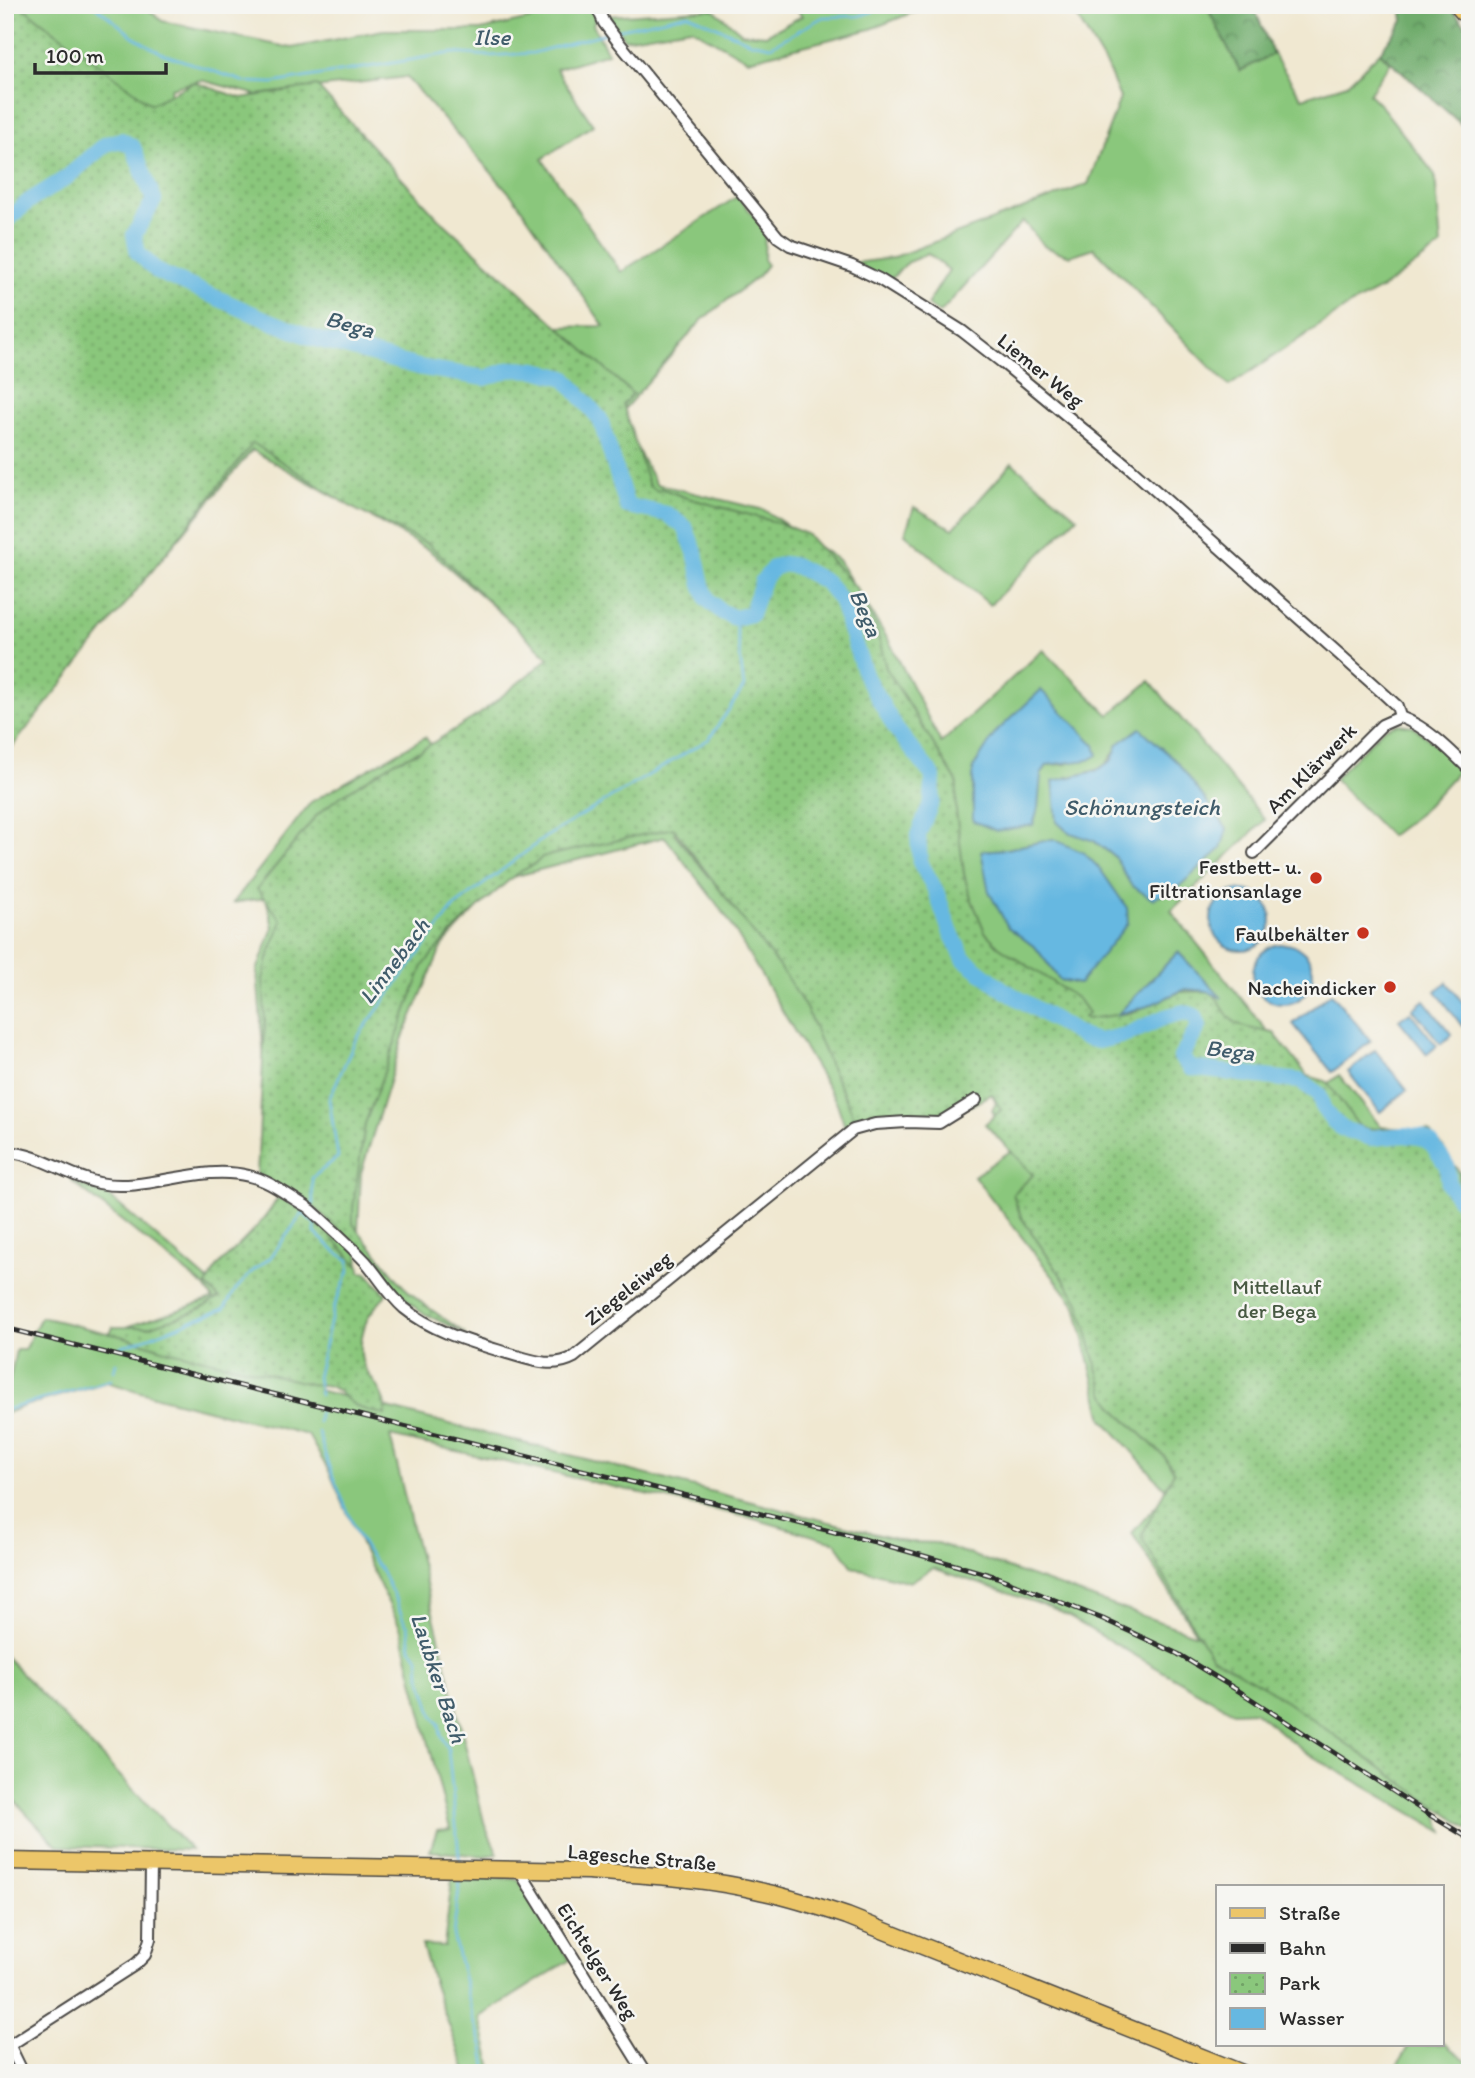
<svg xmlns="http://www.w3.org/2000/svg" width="1475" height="2078" viewBox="0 0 1475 2078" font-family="Itim,sans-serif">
	<defs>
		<pattern id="forest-crowns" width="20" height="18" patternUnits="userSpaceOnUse" patternTransform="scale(1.75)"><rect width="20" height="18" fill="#6fac6c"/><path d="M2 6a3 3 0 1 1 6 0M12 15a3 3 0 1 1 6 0" fill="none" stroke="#5b8c59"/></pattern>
		<pattern id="park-dots" width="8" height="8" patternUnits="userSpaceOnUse" patternTransform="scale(1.75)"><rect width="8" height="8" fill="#8ac77c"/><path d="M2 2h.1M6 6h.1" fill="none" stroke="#71a266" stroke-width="1.8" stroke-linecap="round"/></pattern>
	</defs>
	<rect width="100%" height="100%" fill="#f6f6f2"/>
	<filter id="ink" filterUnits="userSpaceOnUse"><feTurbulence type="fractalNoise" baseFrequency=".0143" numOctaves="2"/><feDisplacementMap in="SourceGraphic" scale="14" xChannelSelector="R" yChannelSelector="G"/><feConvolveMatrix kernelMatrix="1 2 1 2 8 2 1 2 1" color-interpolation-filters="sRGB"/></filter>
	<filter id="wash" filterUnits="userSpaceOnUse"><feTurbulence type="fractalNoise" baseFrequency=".00686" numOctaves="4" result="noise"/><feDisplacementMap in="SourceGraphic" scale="28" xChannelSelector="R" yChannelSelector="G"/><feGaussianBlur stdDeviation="1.57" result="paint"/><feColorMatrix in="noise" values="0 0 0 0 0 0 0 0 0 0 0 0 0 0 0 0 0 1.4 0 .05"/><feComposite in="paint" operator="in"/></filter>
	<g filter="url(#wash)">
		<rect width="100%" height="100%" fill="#f0e8d1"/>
		<g fill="#8ac77c" stroke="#5a7954" stroke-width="2" fill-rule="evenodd">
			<path d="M5 5H143L162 21 292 48 383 30H481L565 11 559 5H594L597 11 593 25 608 53 556 69 593 125 542 159 621 272 738 196 765 231 764 261 767 265 758 276 702 320 619 415 656 484 764 510 838 560 889 641 941 743 1043 650 1109 715 1150 681 1265 820 1171 911 1317 1093 1339 1075 1381 1127 1429 1131 1464 1178 1470 1191V1821L1432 1797 1444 1832 1305 1752 1254 1711 1233 1712 1055 1609 933 1568 910 1582 853 1567 835 1542 751 1518 390 1436 485 1826 498 1854 484 1856 430 1851 437 1830 450 1829 400 1627 370 1565 330 1473 308 1435 161 1398 107 1382 24 1406 5 1414V1394L7 1393 16 1350H24L41 1317 107 1333 213 1299 205 1287 70 1180 110 1197 222 1293 300 1215 325 1224 394 949 501 851 417 751 355 796 265 1074 257 971 273 927 266 898 233 903 311 802 425 737 510 846 550 656 430 551 252 450 48 697ZM406 77 515 199 604 326 456 329 162 120 171 88 201 80 257 95ZM1041 690 1067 764 1047 765 1041 775ZM1118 744 1178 763 1227 829 1131 885 1115 857 1094 841 1067 777C1095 771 1106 773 1118 744ZM841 788 996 1102 992 1110 1012 1150 974 1176 1076 1306 1103 1419 1168 1492 1132 1533 1197 1635 937 1543 907 1542 318 1390 359 1280 358 1231 361 1173 403 1037 442 946 505 879 665 837 726 916 837 1103 846 1130 861 1120 900 1113 674 833ZM1053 839 1101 955 1079 984 1060 980 1036 948 1008 927 982 851 1007 849ZM1178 952 1219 997 1207 991 1185 989 1148 1006 1119 1013Z"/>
			<polygon points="793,5 940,5 924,8 871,29 748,60 691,28 624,39 609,16 713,9 742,33 766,35 802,16"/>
			<polygon points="1070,5 1206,5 1240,71 1273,54 1302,98 1347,84 1380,52 1390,63 1369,94 1382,107 1435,175 1441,246 1381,289 1350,305 1229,386 1094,248 1070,256 1045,247 1023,221 940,313 927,305 949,270 928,254 908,262 889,281 854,263 892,258 1088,184 1120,98 1108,69"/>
			<polygon points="1012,463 1077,517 990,605 905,534 914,507 953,529"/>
			<polygon points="1398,724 1413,726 1462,767 1419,814 1390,836 1334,779 1383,729"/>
			<polygon points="5,1656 191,1850 57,1846 5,1790"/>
			<polygon points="469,1878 518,1879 570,1960 480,2017 493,2073 467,2073 435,1988 422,1945 444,1946 452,1879"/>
			<polygon points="1442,2042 1470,2063 1470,2073 1393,2073 1409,2045 1442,2045"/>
		</g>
		<g fill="url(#forest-crowns)" stroke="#4d6c4c" stroke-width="2">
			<polygon points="1206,5 1253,5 1273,54 1240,71"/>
			<polygon points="1401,5 1448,5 1470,30 1470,132 1380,52 1403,21"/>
		</g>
		<path fill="url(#park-dots)" stroke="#5a7954" stroke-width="2" d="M5 5H20L151 104 194 82 241 98 317 86 436 216 633 394 623 404 649 486 658 491 661 488 684 497 779 523 807 534 858 590 877 630 886 668 957 782 956 811 964 874 969 893 985 932 998 946 1078 999 1088 1013 1084 1017 1087 1019 1130 1013 1180 992 1209 991C1220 998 1222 1010 1230 1018 1240 1029 1260 1030 1274 1033L1308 1076 1326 1081 1358 1125 1365 1128 1427 1132 1441 1144 1459 1173 1463 1199 1470 1206V1830L1270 1690 1211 1656 1141 1537 1174 1472 1164 1456 1116 1410 1104 1393 1079 1302 1021 1217 1013 1194 1033 1175 985 1124 1001 1110 992 1094 970 1106 949 1113 856 1120 830 1066 807 1010 786 976 673 828 542 857C535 867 524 868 515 875 483 903 449 932 423 966L365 1124 353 1208V1224L403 1286 422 1303 466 1334 419 1311 395 1289 373 1262 343 1232 314 1208 308 1215 327 1232 360 1268V1272L367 1273 386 1294C381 1302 373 1308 369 1316 361 1331 357 1355 366 1370 375 1385 387 1396 385 1415 376 1412 366 1411 358 1407 339 1397 338 1382 313 1385 265 1372 215 1362 166 1350 155 1347 117 1333 110 1334L113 1327H148L196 1311 219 1298 206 1285C210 1279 213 1272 218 1266 239 1244 264 1224 278 1197L300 1209 306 1202 257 1175 265 1022 263 979 270 951 282 921 257 889 317 815 335 800 396 761 418 752 481 713 549 658 428 544 354 509 253 443 5 756Z"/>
		<g fill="#66b8e1" stroke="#487286" stroke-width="2">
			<polygon points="1041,690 1095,745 1098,755 1089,760 1047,765 1041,775 1038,808 1033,825 997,831 973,821 973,768 996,732"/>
			<polygon points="1140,728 1178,763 1227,829 1221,849 1175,890 1152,899 1131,885 1115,857 1094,841 1068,832 1057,822 1053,781 1096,771 1112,760 1118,744"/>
			<polygon points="1053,839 1084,853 1100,869 1127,908 1128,923 1079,984 1060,980 1036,948 1008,927 989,892 981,851 1007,849"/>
			<circle cx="1241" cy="920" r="30"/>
			<circle cx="1283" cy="974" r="30"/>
			<polygon points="1178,952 1222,998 1207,991 1185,989 1148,1006 1118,1014"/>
			<polygon points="1447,982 1470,1012 1470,1020 1462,1026 1436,991"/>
			<polygon points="1331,993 1371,1041 1332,1072 1293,1024"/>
			<polygon points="1424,1000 1452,1035 1441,1044 1413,1009"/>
			<polygon points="1410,1012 1437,1046 1427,1054 1399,1020"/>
			<polygon points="1375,1050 1407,1090 1380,1112 1348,1072"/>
		</g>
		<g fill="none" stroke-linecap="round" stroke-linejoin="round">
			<g stroke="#66b8e1" stroke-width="2.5">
				<polyline points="94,5 134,37 161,53 245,82 273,83 452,53 490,56 533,53 606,33"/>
				<polyline points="616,30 688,14 750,42 771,46 823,17 859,16 893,5"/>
				<polyline points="303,1213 315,1224 315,1233 336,1252 349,1260 349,1271 334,1307 317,1377 320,1395"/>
				<path d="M120 1347C155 1336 189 1321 224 1309L236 1289 254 1270 270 1258 303 1213 313 1204 312 1178 338 1157 329 1099 356 1039 454 907 544 838 709 739 744 687 735 618"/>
				<polyline points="114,1371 116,1363"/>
				<polyline points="5,1410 111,1380"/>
				<polyline points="318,1422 319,1412"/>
				<polyline points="318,1432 329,1467 357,1534 367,1551 380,1568 396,1600 403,1619 408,1626 411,1648 419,1658 420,1674 433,1716 439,1724 441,1735 448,1749 460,1864"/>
				<polyline points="461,1874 453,1935 474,2021 483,2047 487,2073"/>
			</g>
			<polyline stroke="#66b8e1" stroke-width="16" points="5,222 29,201 66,178 106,144 121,140 133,147 154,200 134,235 138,253 158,272 265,319 313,338 418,367 485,378 511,369 536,370 565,378 600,419 627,506 667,514 685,527 695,552 702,585 708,600 722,612 735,618 751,614 763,580 773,568 783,564 796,566 826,582 840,600 866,677 896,729 933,776 932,801 918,835 920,862 936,891 950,931 964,959 1004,990 1083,1037 1098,1041 1126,1035 1165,1017 1184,1012 1195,1016 1199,1026 1181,1057 1190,1068 1300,1081 1319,1094 1323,1108 1331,1119 1343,1129 1371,1138 1404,1135 1421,1137 1432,1144 1447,1166 1449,1185 1470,1213"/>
		</g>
	</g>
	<g filter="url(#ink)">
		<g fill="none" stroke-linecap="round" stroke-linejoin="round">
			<g stroke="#494744" stroke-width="14">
				<g id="street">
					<polyline points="596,5 604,23 616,39 778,237 790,245 852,266 879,279 962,331 1003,363 1129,467 1384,694 1397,706 1400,717"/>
					<path d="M1400 717C1427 727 1449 749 1470 770"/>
					<polyline points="1254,853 1382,725 1400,717"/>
					<path d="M5 1154 8 1152C40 1154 67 1176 99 1183 147 1193 200 1163 249 1176 269 1180 288 1196 306 1206"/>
					<path d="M311 1210C330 1227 348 1243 366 1262 379 1277 389 1295 404 1308 433 1332 471 1342 507 1353 531 1360 552 1369 574 1357L853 1130 875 1124 907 1122 939 1123 976 1100"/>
					<polyline points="519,1870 645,2073"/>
					<polyline points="5,2036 23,2073"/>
					<polyline points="5,2051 10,2045 136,1964 145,1955 150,1939 151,1863"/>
				</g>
			</g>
			<g stroke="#494744" stroke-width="19">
				<g id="primary">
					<polyline points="1457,5 1470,20"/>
					<path d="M5 1861 588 1871C647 1875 707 1878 764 1892 792 1898 820 1907 847 1916L1242 2073"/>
				</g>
			</g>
			<use href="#street" stroke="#fff" stroke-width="10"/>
			<use href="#primary" stroke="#ecc669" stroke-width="16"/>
			<g stroke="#2b2b2b" stroke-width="5">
				<polyline id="rail" points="5,1328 875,1542 997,1577 1103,1619 1178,1654 1242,1693 1425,1812 1470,1839"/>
			</g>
			<use href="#rail" stroke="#f6f6f2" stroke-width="2.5" stroke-dasharray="8" stroke-linecap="butt"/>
		</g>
	</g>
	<g fill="#c8321e" stroke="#f6f6f2" stroke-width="2.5">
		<circle cx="1316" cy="878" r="7"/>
		<circle cx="1363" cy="933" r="7"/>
		<circle cx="1390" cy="987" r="7"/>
	</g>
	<g text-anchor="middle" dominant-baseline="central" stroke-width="5" stroke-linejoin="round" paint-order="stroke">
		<g font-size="21" fill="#2b2b2b" stroke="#f6f6f2">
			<text transform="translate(1041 370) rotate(39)">Liemer Weg</text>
			<text transform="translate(1311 768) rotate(-45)">Am Klärwerk</text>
			<text transform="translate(628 1288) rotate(-39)">Ziegeleiweg</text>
			<text transform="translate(642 1857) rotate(5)">Lagesche Straße</text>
			<text transform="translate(598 1961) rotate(58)">Eichtelger Weg</text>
		</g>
		<g font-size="21" fill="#2b2b2b" stroke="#f6f6f2" text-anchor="end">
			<text x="1302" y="866">Festbett- u.<tspan x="1302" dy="24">Filtrationsanlage</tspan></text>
			<text x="1349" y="933">Faulbehälter</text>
			<text x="1376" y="987">Nacheindicker</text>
		</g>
		<g font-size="21" fill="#485a43" stroke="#f6f6f2">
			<text x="1277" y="1286">Mittellauf<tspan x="1277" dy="24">der Bega</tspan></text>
		</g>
		<g font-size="23" font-style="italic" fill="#405c6b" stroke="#f6f6f2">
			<text x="492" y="37">Ilse</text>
			<text transform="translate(350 324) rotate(16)">Bega</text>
			<text transform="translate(866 613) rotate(67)">Bega</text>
			<text x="1142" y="807">Schönungsteich</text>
			<text transform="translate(394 961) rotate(-53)">Linnebach</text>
			<text transform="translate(1230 1050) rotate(7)">Bega</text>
			<text transform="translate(439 1678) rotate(72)">Laubker Bach</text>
		</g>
	</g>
	<rect width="1475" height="2078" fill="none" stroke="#f6f6f2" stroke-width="28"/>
	<rect x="1216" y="1885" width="228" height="161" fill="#f6f6f2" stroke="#a5a5a2" stroke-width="2"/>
	<rect x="1230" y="1908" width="35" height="10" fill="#ecc669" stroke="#a5a5a2" stroke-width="2"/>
	<text x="1279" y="1920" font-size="21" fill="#2b2b2b">Straße</text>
	<rect x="1230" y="1943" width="35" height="10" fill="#2b2b2b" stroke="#a5a5a2" stroke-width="2"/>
	<text x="1279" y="1955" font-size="21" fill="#2b2b2b">Bahn</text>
	<rect x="1230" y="1973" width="35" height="21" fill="url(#park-dots)" stroke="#a5a5a2" stroke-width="2"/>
	<text x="1279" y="1990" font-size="21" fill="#2b2b2b">Park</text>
	<rect x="1230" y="2008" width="35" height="21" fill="#66b8e1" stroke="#a5a5a2" stroke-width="2"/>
	<text x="1279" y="2025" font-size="21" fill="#2b2b2b">Wasser</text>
	<path d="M35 63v10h131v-10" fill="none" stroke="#2b2b2b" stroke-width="3.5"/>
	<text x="46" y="63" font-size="21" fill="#2b2b2b" stroke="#f6f6f2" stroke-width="5" paint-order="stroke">100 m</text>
</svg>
